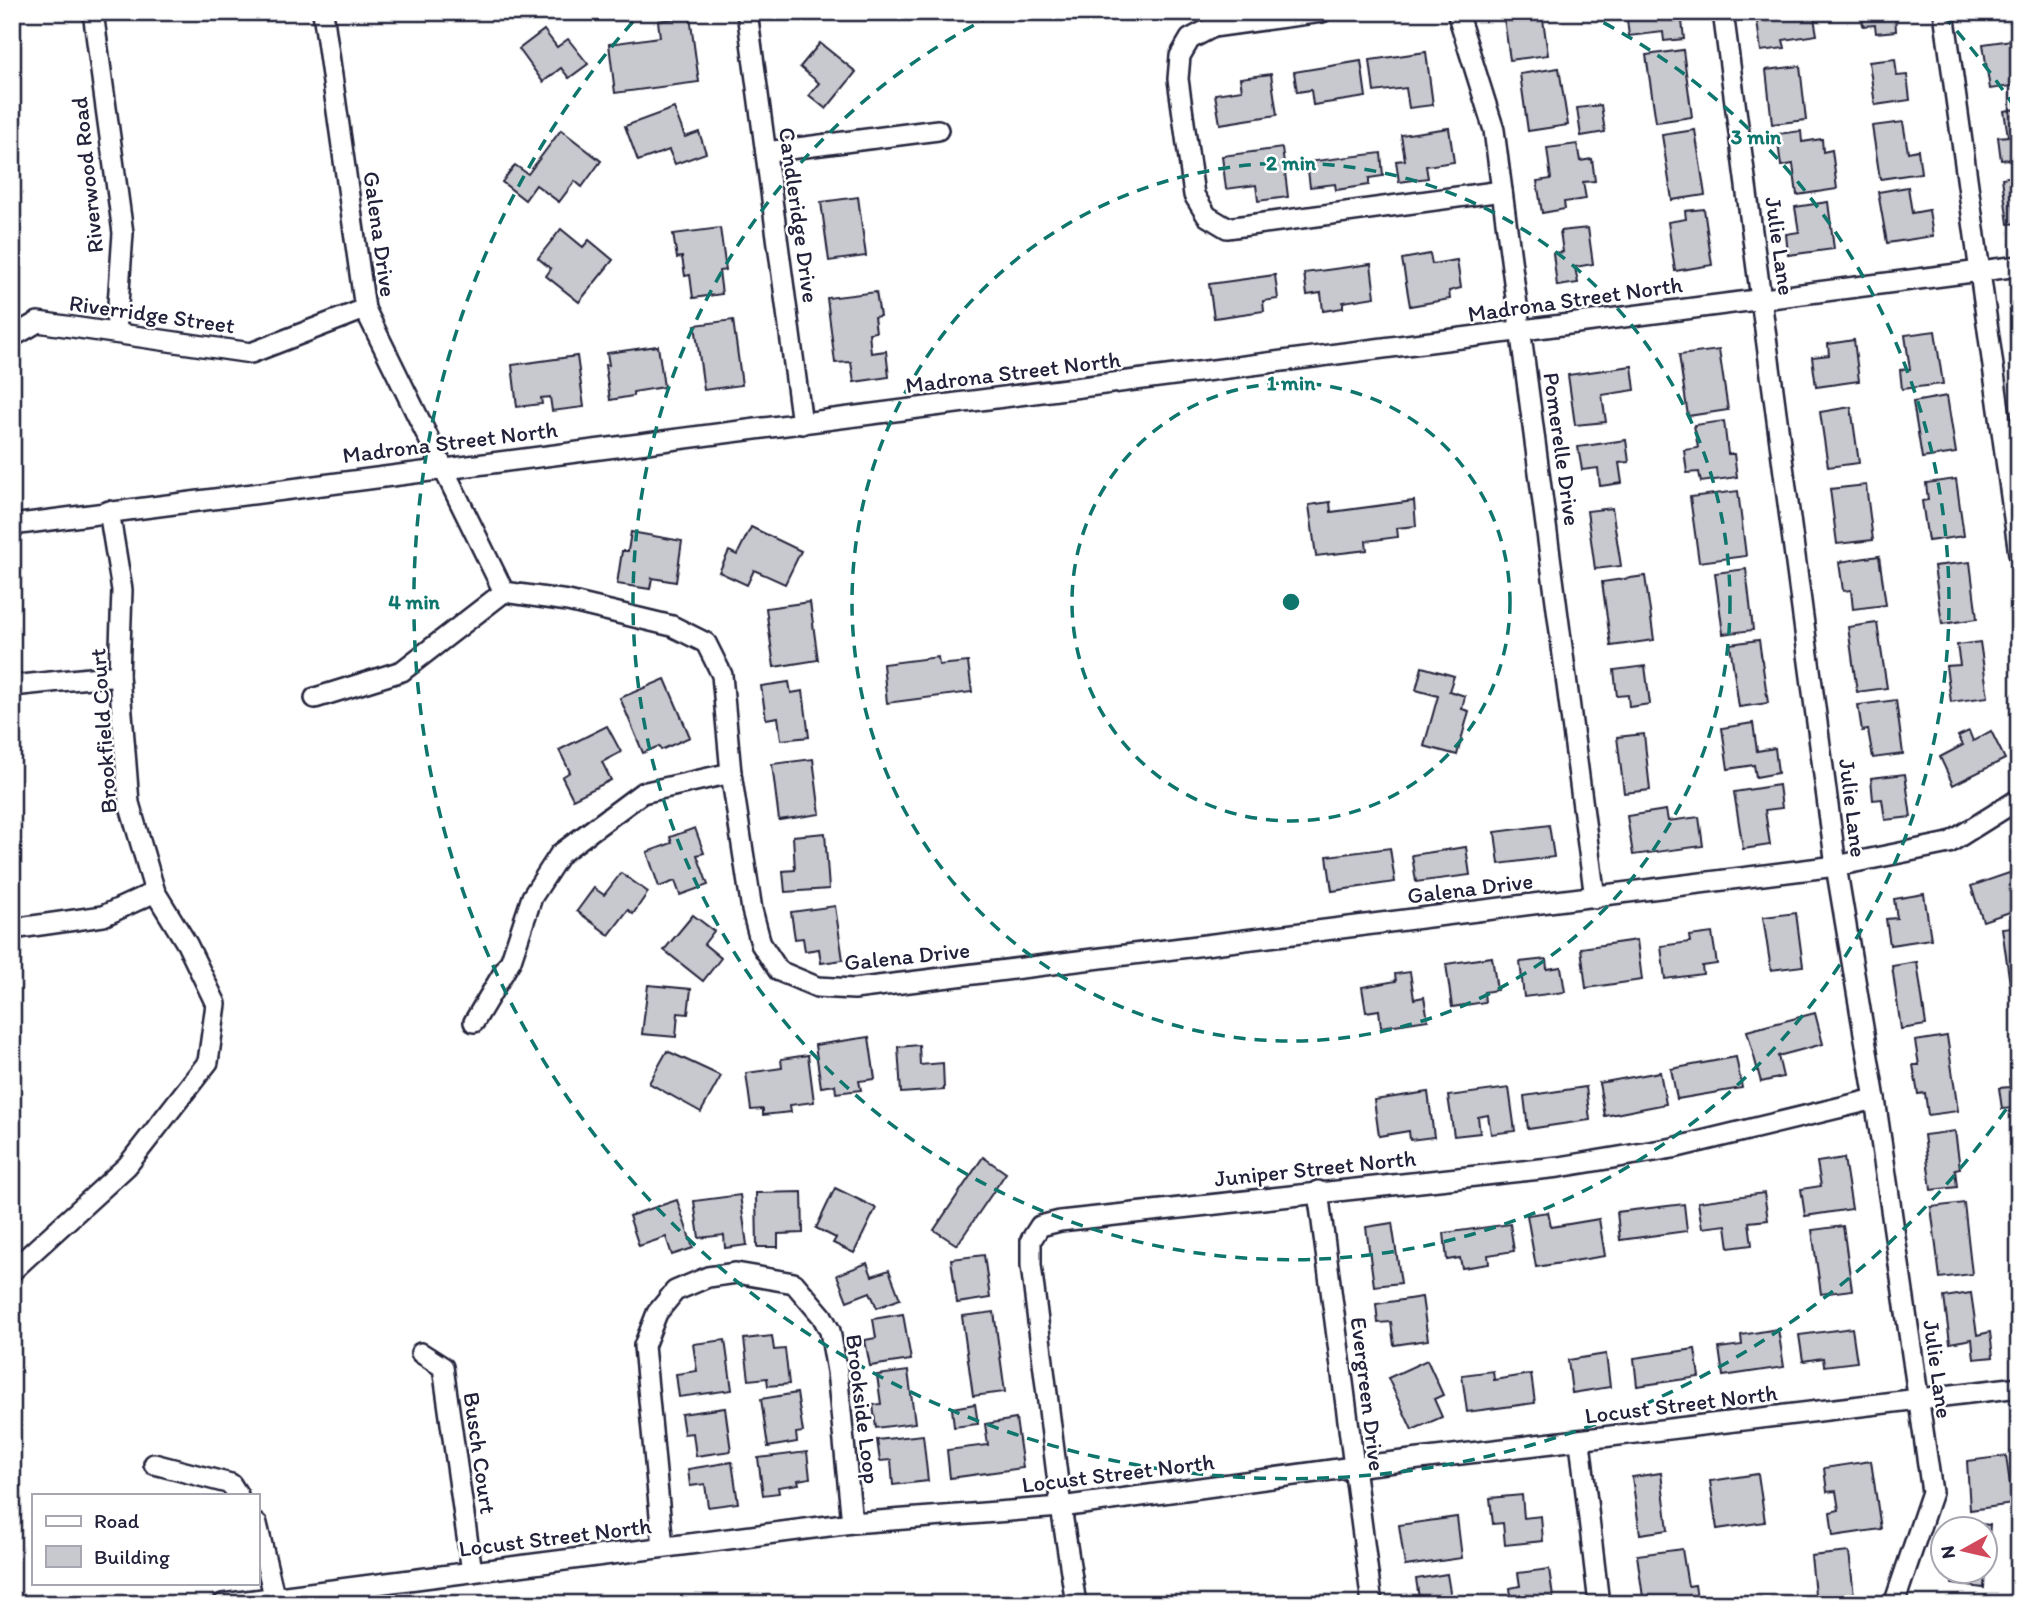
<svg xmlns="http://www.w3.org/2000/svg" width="2031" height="1616" viewBox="0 0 2031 1616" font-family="Itim,sans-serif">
	<rect width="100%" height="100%" fill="#fff"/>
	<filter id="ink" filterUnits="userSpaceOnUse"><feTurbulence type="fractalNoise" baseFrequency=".0143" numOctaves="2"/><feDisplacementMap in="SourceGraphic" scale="14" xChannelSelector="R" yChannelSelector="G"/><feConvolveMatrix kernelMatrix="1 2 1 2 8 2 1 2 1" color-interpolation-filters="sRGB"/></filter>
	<g filter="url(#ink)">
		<g fill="#c8c8cf" stroke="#22223b" stroke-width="2">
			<polygon points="1503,12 1542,12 1548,55 1510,60"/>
			<polygon points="1626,12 1681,12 1684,39 1664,41 1663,32 1629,36"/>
			<polygon points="1767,12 1813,12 1817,35 1783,40 1785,48 1761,51 1757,21 1769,20"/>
			<polygon points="1861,12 1895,12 1896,31 1876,33 1875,25 1863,26"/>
			<polygon points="1977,12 2019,12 2019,13 1978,18"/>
			<polygon points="690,16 699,82 615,93 609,44 660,37 658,21"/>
			<polygon points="544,30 557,47 568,39 588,64 569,78 561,68 543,82 519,49"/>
			<polygon points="2019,39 2019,85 1990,89 1983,44"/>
			<polygon points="820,43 856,72 826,109 809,95 819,83 800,67"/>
			<polygon points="1683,50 1692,117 1656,122 1646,55"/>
			<polygon points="1426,52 1433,105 1409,108 1406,88 1374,92 1370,60"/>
			<polygon points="1895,59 1897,76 1907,75 1910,100 1875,105 1869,62"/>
			<polygon points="1361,61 1366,97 1313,105 1311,90 1297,92 1294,72"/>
			<polygon points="1800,66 1806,120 1772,124 1766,70"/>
			<polygon points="1559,68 1568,125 1528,131 1520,74"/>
			<polygon points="1271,74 1277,115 1220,124 1215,94 1242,90 1240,78"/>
			<polygon points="2019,101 2019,158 2001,160 1998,137 2008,136 2004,111 2016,109 2015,102"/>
			<polygon points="1601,105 1605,132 1581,136 1577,108"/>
			<polygon points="674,108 685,137 699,132 706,153 675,164 669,150 638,161 625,126"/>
			<polygon points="1903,122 1908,152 1918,150 1921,173 1880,179 1872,126"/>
			<polygon points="1449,128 1454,162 1426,166 1428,178 1399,182 1396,161 1405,160 1401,135"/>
			<polygon points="561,130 601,161 582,187 575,181 559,202 536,185 525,200 502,182 515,165 528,174"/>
			<polygon points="1695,130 1705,195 1672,200 1662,135"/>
			<polygon points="1801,131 1802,142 1822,139 1823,152 1832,150 1837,189 1797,195 1793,164 1781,166 1777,134"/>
			<polygon points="1577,144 1580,161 1592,159 1595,181 1583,182 1586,199 1564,202 1565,209 1542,213 1537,181 1551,179 1547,148"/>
			<polygon points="1282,148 1288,197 1258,201 1256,185 1226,189 1222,156"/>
			<polygon points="1381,153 1383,176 1369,178 1369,185 1336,190 1335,184 1310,187 1307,162"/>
			<polygon points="2019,175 2019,223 2008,224 2002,178"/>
			<polygon points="1908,187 1912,213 1929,210 1933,236 1887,243 1878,192"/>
			<polygon points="858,197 866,256 829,261 821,202"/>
			<polygon points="1828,202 1834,249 1788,255 1786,234 1799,232 1795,207"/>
			<polygon points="1704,209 1712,265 1675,271 1668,222 1686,219 1685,211"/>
			<polygon points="720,228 726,270 719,271 722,294 693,298 690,275 685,276 682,257 677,258 673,234"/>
			<polygon points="1588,228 1593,264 1575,267 1578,283 1557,286 1553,253 1563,252 1560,231"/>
			<polygon points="561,229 583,247 589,240 613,260 579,302 546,276 551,269 538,258"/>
			<polygon points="1430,254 1432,264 1457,260 1461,288 1449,291 1450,299 1410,306 1402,259"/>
			<polygon points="1371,264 1375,297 1343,302 1343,308 1323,311 1321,293 1307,295 1304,273"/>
			<polygon points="1275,275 1278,299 1263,301 1264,311 1214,318 1209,284"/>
			<polygon points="876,292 880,316 874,317 876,332 869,333 871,353 886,351 889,377 854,382 851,362 835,363 827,298"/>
			<polygon points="733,320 742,385 704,390 695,325"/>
			<polygon points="1935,331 1943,384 1902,389 1900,370 1910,369 1905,335"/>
			<polygon points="1854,340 1859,381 1816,387 1812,357 1829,355 1828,344"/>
			<polygon points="658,346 664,387 633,392 633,396 610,400 605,365 609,365 607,353"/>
			<polygon points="1719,350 1728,410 1688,416 1679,355"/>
			<polygon points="577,356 584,407 552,411 550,397 541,398 542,404 517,407 512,365"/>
			<polygon points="1632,366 1635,390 1602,395 1606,422 1575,425 1568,375"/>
			<polygon points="1947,396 1956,453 1922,458 1913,402"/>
			<polygon points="1851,407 1859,463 1828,467 1820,412"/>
			<polygon points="1724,421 1728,454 1734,454 1737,477 1701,482 1699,472 1687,473 1684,450 1698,448 1694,425"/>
			<polygon points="1626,440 1629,462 1619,463 1622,483 1600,486 1598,468 1582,470 1578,447"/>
			<polygon points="1956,479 1964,536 1928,541 1922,501 1928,500 1926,483"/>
			<polygon points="1866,485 1873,540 1837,544 1830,489"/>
			<polygon points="1738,491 1746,556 1699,562 1690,497"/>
			<polygon points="1414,501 1416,526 1397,528 1398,537 1366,541 1367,550 1316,556 1309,505 1330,502 1331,512"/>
			<polygon points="1612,508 1621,566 1595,569 1587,511"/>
			<polygon points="751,527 801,551 785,584 754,570 747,585 719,572 729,551 737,555"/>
			<polygon points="631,532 682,541 676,582 652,578 650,589 617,584 622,551 628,551"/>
			<polygon points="1879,556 1886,605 1853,609 1851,590 1843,591 1839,562"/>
			<polygon points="1970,562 1977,619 1942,624 1934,566"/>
			<polygon points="1746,569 1753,630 1723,634 1715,573"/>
			<polygon points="1645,576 1654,640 1611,646 1602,582"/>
			<polygon points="810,602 818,660 774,667 766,608"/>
			<polygon points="1877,623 1887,688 1857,692 1848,627"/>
			<polygon points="1759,640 1768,703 1739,707 1730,644"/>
			<polygon points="1980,642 1988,697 1951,702 1946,666 1960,665 1957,645"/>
			<polygon points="938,657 939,665 968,662 972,692 887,703 883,664"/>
			<polygon points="1645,666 1650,704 1629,707 1628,695 1617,696 1614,670"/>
			<polygon points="1422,667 1454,676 1449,691 1465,696 1462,709 1469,711 1457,755 1424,746 1438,696 1416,690"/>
			<polygon points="665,679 690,737 661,750 659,746 643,753 620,698"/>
			<polygon points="789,682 791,693 803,691 809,737 781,740 778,717 766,719 761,686"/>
			<polygon points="1896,700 1903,754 1873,758 1868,730 1862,731 1858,705"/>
			<polygon points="1753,723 1757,751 1775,748 1778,773 1756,777 1754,765 1728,769 1722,728"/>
			<polygon points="607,726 621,752 602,762 611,780 573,799 562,777 570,772 559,750"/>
			<polygon points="1969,731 1973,741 1991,731 2005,759 1953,785 1940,757 1963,745 1958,736"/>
			<polygon points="1644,734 1650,790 1624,793 1617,737"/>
			<polygon points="813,759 820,814 779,820 772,764"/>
			<polygon points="1905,774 1911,817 1885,820 1882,799 1873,800 1871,778"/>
			<polygon points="1779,785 1782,808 1765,810 1770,845 1743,849 1734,792"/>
			<polygon points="1666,810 1668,821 1699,817 1703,846 1633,855 1627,816"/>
			<polygon points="1549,825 1554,857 1499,864 1495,832"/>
			<polygon points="695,828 704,853 697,855 708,885 680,895 675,881 659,887 647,852 672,843 670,837"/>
			<polygon points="825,833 829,889 785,892 783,871 795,870 793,836"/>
			<polygon points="1466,847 1470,875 1416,882 1412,855"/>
			<polygon points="1390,848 1395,882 1332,891 1327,856"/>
			<polygon points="2015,871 2019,882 2019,909 1983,921 1971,886"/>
			<polygon points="621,873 648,892 633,914 628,910 609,935 577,911 594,888 604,895"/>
			<polygon points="1924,894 1931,939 1890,945 1886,919 1897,918 1894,899"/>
			<polygon points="835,906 843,960 821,963 819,949 805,951 803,938 795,939 791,912"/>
			<polygon points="1796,913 1803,966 1771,970 1763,917"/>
			<polygon points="693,915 714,931 704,944 721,958 703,981 664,950"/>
			<polygon points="2019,926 2019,982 2010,984 2002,928"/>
			<polygon points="1712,933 1717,964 1702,966 1703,974 1665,979 1661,946 1690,942 1689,936"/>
			<polygon points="1637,940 1642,980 1586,988 1581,948"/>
			<polygon points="1492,957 1497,990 1484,992 1485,1002 1452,1007 1446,964"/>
			<polygon points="1546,959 1547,969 1561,967 1565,992 1524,997 1520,962"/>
			<polygon points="1917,962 1926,1025 1901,1029 1892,966"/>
			<polygon points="1410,972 1414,999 1424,997 1428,1020 1381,1027 1379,1010 1366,1012 1362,987 1396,981 1395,974"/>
			<polygon points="648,985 691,989 688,1014 678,1013 676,1037 642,1034"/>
			<polygon points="1815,1013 1823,1044 1778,1056 1783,1077 1761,1082 1747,1031"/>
			<polygon points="1947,1036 1958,1111 1928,1115 1925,1093 1918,1094 1913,1065 1919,1065 1915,1041"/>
			<polygon points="869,1037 875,1079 859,1081 861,1090 836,1093 835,1085 821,1087 815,1045"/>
			<polygon points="919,1045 920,1065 943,1063 944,1090 901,1093 898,1047"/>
			<polygon points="667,1051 721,1076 701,1112 649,1083"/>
			<polygon points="808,1055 814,1102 790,1105 791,1112 763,1115 763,1109 751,1110 746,1073 782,1068 781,1059"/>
			<polygon points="1736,1057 1742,1088 1677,1099 1671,1069"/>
			<polygon points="1660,1072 1666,1104 1605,1116 1599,1083"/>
			<polygon points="2019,1077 2019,1131 2017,1132 2014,1108 2002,1109 1999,1088 2010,1087 2009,1079"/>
			<polygon points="1586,1087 1590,1120 1528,1129 1524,1096"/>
			<polygon points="1509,1088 1515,1131 1491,1134 1488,1115 1478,1117 1480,1133 1454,1136 1448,1096"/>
			<polygon points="1428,1092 1434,1137 1410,1140 1409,1131 1379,1136 1374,1100"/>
			<polygon points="1955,1131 1960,1168 1955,1169 1957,1187 1931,1190 1924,1135"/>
			<polygon points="983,1157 1006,1173 957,1245 934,1230"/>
			<polygon points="1844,1158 1852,1209 1805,1216 1801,1189 1821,1186 1817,1162"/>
			<polygon points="835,1188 876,1208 854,1253 833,1243 836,1238 816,1228"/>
			<polygon points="802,1192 803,1233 778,1234 778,1247 757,1247 756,1193"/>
			<polygon points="1764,1193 1768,1220 1749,1222 1752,1245 1729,1248 1726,1225 1702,1228 1698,1202"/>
			<polygon points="740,1195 747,1245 725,1248 724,1235 699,1238 694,1201"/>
			<polygon points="677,1200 693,1248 672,1255 666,1237 639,1246 629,1216"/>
			<polygon points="1964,1203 1972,1274 1940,1278 1931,1207"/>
			<polygon points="1684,1204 1687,1231 1620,1240 1617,1212"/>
			<polygon points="1548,1212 1551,1227 1599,1219 1605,1256 1536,1267 1527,1215"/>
			<polygon points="1392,1223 1401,1283 1374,1286 1366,1227"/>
			<polygon points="1510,1224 1514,1251 1488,1255 1489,1264 1462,1268 1460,1258 1447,1260 1444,1233"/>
			<polygon points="1843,1226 1852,1290 1821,1294 1812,1230"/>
			<polygon points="984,1255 990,1298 957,1303 951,1259"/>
			<polygon points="867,1263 872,1276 889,1270 900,1299 877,1308 870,1292 847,1301 837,1275"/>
			<polygon points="1971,1293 1977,1335 1990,1332 1993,1357 1974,1359 1972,1339 1950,1343 1944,1297"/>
			<polygon points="1422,1297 1428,1340 1394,1345 1391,1322 1378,1323 1376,1304"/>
			<polygon points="994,1312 1005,1392 973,1396 962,1316"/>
			<polygon points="903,1314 911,1360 870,1366 865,1340 876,1338 873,1319"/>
			<polygon points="1852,1328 1857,1362 1824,1366 1823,1358 1803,1361 1799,1335"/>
			<polygon points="1778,1329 1784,1367 1723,1376 1719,1348 1742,1345 1741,1335"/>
			<polygon points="772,1336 774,1350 785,1349 789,1384 768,1386 767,1378 749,1380 744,1339"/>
			<polygon points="725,1340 732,1390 679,1397 676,1374 697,1371 693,1344"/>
			<polygon points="1695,1349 1699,1377 1637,1386 1634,1358"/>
			<polygon points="1606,1354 1610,1387 1572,1393 1568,1360"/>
			<polygon points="1427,1360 1443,1395 1434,1399 1442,1417 1412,1430 1388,1378"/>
			<polygon points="908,1371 915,1423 876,1428 873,1405 881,1404 877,1375"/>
			<polygon points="1493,1371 1494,1380 1531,1374 1535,1403 1467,1412 1462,1375"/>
			<polygon points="797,1393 803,1432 796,1433 797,1442 768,1447 761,1399"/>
			<polygon points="975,1404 978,1424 954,1427 952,1408"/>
			<polygon points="725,1408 731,1451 696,1456 693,1433 684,1434 681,1414"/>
			<polygon points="1016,1419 1023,1468 950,1478 947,1450 988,1445 985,1424"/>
			<polygon points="923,1435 928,1481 893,1485 891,1460 880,1461 877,1440"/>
			<polygon points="807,1452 810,1478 798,1480 799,1484 778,1487 779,1493 763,1495 758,1458"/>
			<polygon points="2006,1456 2013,1504 1970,1510 1967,1461"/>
			<polygon points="1871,1461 1881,1529 1833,1536 1830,1512 1839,1510 1836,1491 1827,1492 1824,1468"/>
			<polygon points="732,1462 738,1503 708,1507 705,1484 690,1486 688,1469"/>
			<polygon points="1661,1473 1668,1530 1640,1534 1632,1477"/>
			<polygon points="1758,1474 1765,1522 1717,1529 1710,1481"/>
			<polygon points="1522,1495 1524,1518 1541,1516 1543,1541 1505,1545 1503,1523 1493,1524 1490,1498"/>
			<polygon points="1457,1517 1462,1558 1405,1566 1399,1525"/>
			<polygon points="1959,1522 1990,1525 1986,1570 1986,1528 1958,1528"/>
			<polygon points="1682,1549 1688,1586 1695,1585 1698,1604 1644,1604 1637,1555"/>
			<polygon points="1849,1552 1855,1604 1816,1604 1811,1556"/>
			<polygon points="1549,1569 1554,1604 1512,1604 1510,1588 1520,1586 1518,1573"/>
			<polygon points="1953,1570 1985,1570 1984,1588 1952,1584"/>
			<polygon points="1447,1574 1452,1604 1420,1604 1416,1579"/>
			<polygon points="1973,1598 1973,1604 1933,1604 1933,1603"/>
		</g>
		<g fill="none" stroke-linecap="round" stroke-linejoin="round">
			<g stroke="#22223b" stroke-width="24">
				<g id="minor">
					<polyline points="93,12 123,233 116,333"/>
					<polyline points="323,12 365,309 504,592 568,601 672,626 706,643 722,675 731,773 752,910 761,944 779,971 817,987 854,989 1836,866 1949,843 2019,799"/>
					<polyline points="747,12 802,424"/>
					<polyline points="1322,12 1213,27 1190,39 1180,56 1178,79 1194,195 1207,216 1227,228 1502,191"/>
					<polyline points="1457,12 1494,130 1595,898"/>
					<polyline points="1723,12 1836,866 1875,1099 1932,1492 1894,1604"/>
					<polyline points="1944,12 2019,554"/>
					<polyline points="766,152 938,130"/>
					<polyline points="12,337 38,322 251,353 365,309"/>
					<polyline points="12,525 2019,266"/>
					<polyline points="12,686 119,675"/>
					<polyline points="315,698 402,671 504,592"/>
					<polyline points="12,929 103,916 155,892"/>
					<polyline points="474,1022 511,960 532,897 560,854 642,793 731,773"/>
					<polyline points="1318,1191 1372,1604"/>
					<polyline points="12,1271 127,1166 208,1062 216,1004 187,944 155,892 129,803 119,675 122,590 109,511"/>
					<polyline points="421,1353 443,1367 472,1572"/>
					<polyline points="1580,1442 1599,1604"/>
					<polyline points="154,1464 231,1484 238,1495"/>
					<polyline points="257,1524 276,1604"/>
					<polyline points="663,1547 644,1346 657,1313 675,1291 708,1277 736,1273 794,1283 822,1316 830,1331 837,1371 852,1523"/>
					<polyline points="223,1604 852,1523 1061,1507 1353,1467 2019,1387"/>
					<polyline points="1076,1604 1061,1507 1031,1265 1031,1240 1040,1226 1060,1221 1559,1167 1673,1148 1875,1099"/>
				</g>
			</g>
			<use href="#minor" stroke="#fff" stroke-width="19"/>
		</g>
	</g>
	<g fill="none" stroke="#0f766e" stroke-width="3.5" stroke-dasharray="12 9">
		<circle cx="1291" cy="602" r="219"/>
		<circle cx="1291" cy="602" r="439"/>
		<path d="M1585 13A658 658 0 1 1 997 13"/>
		<path d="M2018 1092A877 877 0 1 1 639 15M1943 15A877 877 0 0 1 2018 112"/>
	</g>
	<g text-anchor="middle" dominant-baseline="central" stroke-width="5" stroke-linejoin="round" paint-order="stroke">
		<g font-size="23" fill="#22223b" stroke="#fff">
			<text transform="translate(87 175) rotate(-96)">Riverwood Road</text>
			<text transform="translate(799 215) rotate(82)">Candleridge Drive</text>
			<text transform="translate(380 234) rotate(82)">Galena Drive</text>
			<text transform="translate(1780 246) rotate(82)">Julie Lane</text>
			<text transform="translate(1575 299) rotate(-8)">Madrona Street North</text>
			<text transform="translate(152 314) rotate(8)">Riverridge Street</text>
			<text transform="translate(1013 372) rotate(-7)">Madrona Street North</text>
			<text transform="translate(450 442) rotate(-7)">Madrona Street North</text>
			<text transform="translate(1562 449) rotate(82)">Pomerelle Drive</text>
			<text transform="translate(103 731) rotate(-94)">Brookfield Court</text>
			<text transform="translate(1853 808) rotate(83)">Julie Lane</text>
			<text transform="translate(1470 888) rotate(-7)">Galena Drive</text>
			<text transform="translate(907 956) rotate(-6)">Galena Drive</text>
			<text transform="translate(1315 1168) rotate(-6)">Juniper Street North</text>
			<text transform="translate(1938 1369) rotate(82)">Julie Lane</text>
			<text transform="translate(1368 1394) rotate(83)">Evergreen Drive</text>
			<text transform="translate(1681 1404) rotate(-7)">Locust Street North</text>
			<text transform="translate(863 1409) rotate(83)">Brookside Loop</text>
			<text transform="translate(480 1453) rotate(82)">Busch Court</text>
			<text transform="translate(1118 1473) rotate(-7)">Locust Street North</text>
			<text transform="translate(555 1537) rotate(-7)">Locust Street North</text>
		</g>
	</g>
	<circle cx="1291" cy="602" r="10" fill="#0f766e" stroke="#fff" stroke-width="3.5"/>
	<g font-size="21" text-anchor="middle" font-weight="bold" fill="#0f766e" stroke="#fff" stroke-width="5" stroke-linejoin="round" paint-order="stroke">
		<text x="1756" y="144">3 min</text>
		<text x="1291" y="170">2 min</text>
		<text x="1291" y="390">1 min</text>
		<text x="414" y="609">4 min</text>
	</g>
	<rect width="2031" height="1616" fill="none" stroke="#fff" stroke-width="42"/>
	<rect x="21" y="21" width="1989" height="1574" fill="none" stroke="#22223b" stroke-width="2.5" filter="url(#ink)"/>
	<rect x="32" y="1494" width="228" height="91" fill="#ffffff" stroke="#a7a7b1" stroke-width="2"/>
	<rect x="46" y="1516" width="35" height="10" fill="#ffffff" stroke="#a7a7b1" stroke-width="2"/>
	<text x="94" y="1528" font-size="21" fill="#22223b">Road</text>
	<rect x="46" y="1546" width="35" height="21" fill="#c8c8cf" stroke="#a7a7b1" stroke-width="2"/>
	<text x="94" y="1564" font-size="21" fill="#22223b">Building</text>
	<g transform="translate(1964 1550) rotate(262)"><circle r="33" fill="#ffffff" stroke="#a7a7b1" stroke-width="2"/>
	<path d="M0-5L12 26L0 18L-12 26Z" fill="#d1495b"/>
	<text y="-10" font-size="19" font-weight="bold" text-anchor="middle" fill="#22223b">N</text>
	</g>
</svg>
